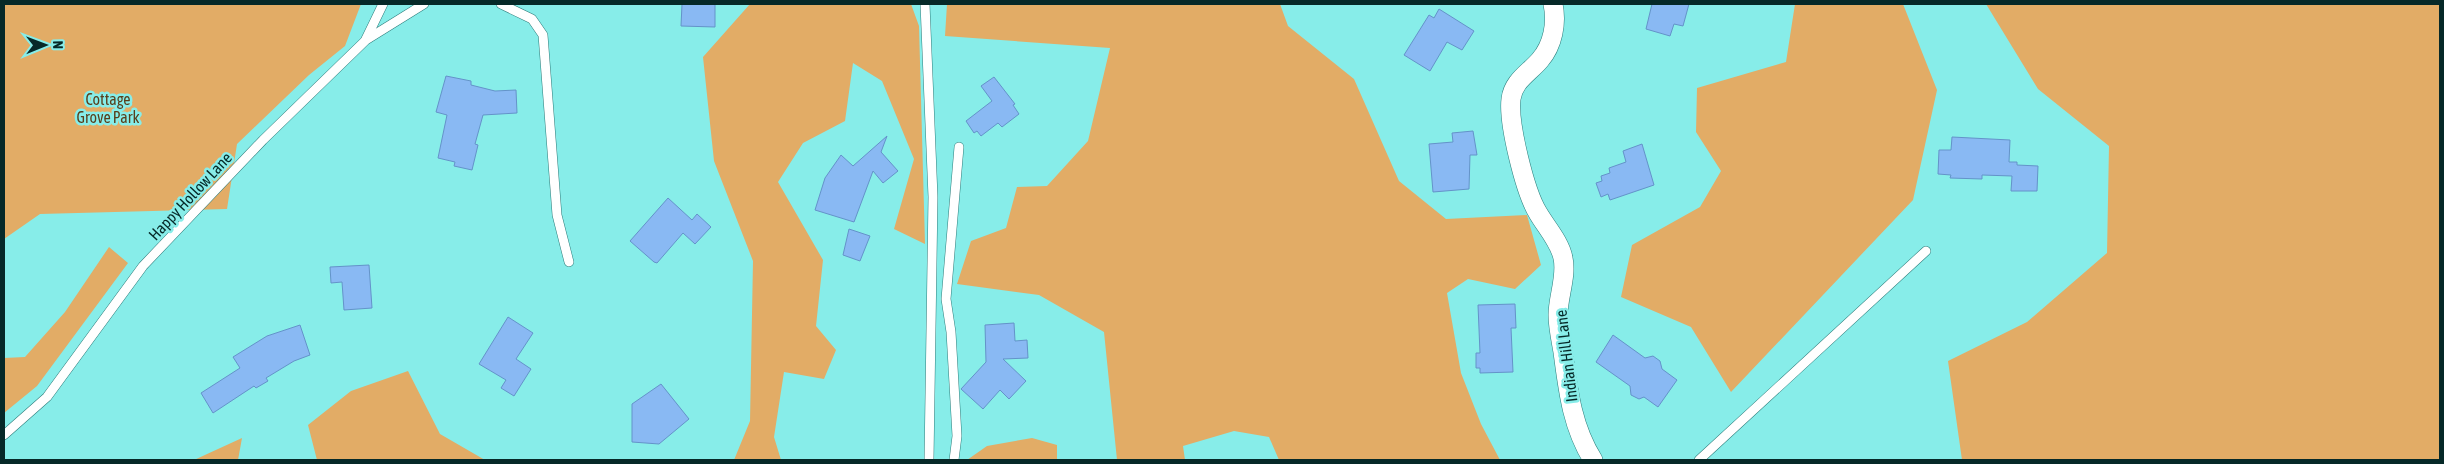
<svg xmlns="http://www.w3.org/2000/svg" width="2444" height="464" viewBox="0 0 2444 464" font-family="'Asap Condensed',sans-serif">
	<rect width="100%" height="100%" fill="#87ede9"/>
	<g fill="#e2ac66">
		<polygon points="4,4 361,4 345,46 309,75 237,144 227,209 40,214 4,239"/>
		<polygon points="750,4 911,4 919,26 925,244 894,229 914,159 882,81 853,63 845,121 803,143 778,182 823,260 816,326 836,350 824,379 784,372 774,437 781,460 734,460 750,421 753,261 714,161 703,57"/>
		<polygon points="947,4 1280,4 1288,26 1354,79 1399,181 1446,219 1527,215 1541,265 1515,289 1468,279 1447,293 1461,373 1481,424 1500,460 1279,460 1269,437 1234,431 1183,446 1185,460 1117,460 1104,332 1039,295 957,284 971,241 1006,228 1017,187 1047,186 1088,141 1110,48 945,36"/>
		<polygon points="1795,4 1903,4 1937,90 1913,200 1731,392 1691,327 1621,297 1632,245 1700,207 1721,171 1696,132 1697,88 1786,62"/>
		<polygon points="1986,4 2440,4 2440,460 1962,460 1948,361 2027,322 2107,253 2109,146 2038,89"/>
		<polygon points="109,247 128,263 37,386 4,413 4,358 25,357 65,312"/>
		<polygon points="408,371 440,434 485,460 317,460 308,425 351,391"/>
		<polygon points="242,438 238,460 194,460"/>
		<polygon points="1032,438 1057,445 1057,460 967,460 987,446"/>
	</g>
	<g fill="#89b9f3" stroke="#6493c9">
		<polygon points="682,4 715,4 715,27 681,26"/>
		<polygon points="1652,4 1689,4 1683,26 1674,24 1670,36 1646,29"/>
		<polygon points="1439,9 1474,31 1462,50 1447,42 1430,71 1404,55 1429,15 1434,18"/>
		<polygon points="446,76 471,81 471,85 495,91 516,90 517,113 483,115 475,144 478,145 472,170 454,166 455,162 438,158 447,115 436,112"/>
		<polygon points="994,77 1015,104 1013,105 1019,114 1002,127 998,123 981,136 977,131 974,133 966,121 992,101 981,86"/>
		<polygon points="1473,131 1477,155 1470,155 1469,189 1433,192 1429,144 1453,142 1452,133"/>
		<polygon points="887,136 881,152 898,171 883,183 873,171 854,222 815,210 825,178 841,155 853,166"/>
		<polygon points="1952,137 2010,140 2009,162 2017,162 2017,165 2038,166 2037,191 2011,191 2012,176 1982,175 1982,179 1950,178 1951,175 1938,174 1939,150 1951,150"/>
		<polygon points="1642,144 1654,185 1610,200 1608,194 1601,197 1596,183 1602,181 1601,176 1610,173 1609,168 1626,162 1623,151"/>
		<polygon points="668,198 692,220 697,214 711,227 695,244 683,233 657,263 654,262 630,241"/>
		<polygon points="849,229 870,236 860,261 843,255"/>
		<polygon points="369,265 372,308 344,310 342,282 331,283 330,267"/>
		<polygon points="1515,304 1516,328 1511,328 1513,372 1480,373 1480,368 1476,368 1476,353 1480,353 1478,305"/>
		<polygon points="508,317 533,333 516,359 531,369 514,396 501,388 506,380 479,364"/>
		<polygon points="1014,323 1015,341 1027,340 1028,358 1003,359 1026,381 1009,399 1000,390 983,409 961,389 986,362 985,325"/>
		<polygon points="300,325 310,355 294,361 266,378 268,381 256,388 254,386 213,413 201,393 240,368 233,357 267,336"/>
		<polygon points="1613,335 1645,358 1653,356 1660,361 1662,369 1677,380 1658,407 1644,397 1639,399 1631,395 1630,386 1596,362"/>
		<polygon points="661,384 689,419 659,444 632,442 632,404"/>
	</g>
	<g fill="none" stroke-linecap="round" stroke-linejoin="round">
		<g stroke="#2d7d7b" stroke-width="10">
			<g id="service">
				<polyline points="501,4 532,19 543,35 557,215 569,262"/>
				<polyline points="925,4 933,197 929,460"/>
				<polyline points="366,39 383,4"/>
				<polyline points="4,435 47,397 143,266 263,140 366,40 424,4"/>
				<polyline points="954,460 957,436 951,332 946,299 959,147"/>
				<polyline points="1699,460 1926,251"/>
			</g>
		</g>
		<g stroke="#2d7d7b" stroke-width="20">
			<path id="minor" d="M1553 4C1557 23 1553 45 1540 60 1529 73 1513 81 1511 99 1508 123 1525 192 1538 213 1546 227 1560 242 1563 258 1567 276 1558 297 1558 315 1558 327 1561 340 1563 352 1568 390 1572 427 1593 460"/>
		</g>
		<use href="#service" stroke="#fff" stroke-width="9"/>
		<use href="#minor" stroke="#fff" stroke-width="19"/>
	</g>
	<g text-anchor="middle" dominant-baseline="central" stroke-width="5" stroke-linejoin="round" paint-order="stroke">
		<g font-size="16" fill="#583f1c" stroke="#87ede9">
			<text x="108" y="99">Cottage<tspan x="108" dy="18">Grove Park</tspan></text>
		</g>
		<g font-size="16" fill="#062928" stroke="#87ede9">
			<text transform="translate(190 196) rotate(-47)">Happy Hollow Lane</text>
			<text transform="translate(1566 356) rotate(-97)">Indian Hill Lane</text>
		</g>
	</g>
	<rect width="2444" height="464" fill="none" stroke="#062928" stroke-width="10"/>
	<g transform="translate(45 45) rotate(89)" stroke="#87ede9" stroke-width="4" paint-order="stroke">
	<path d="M0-4L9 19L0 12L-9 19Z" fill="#062928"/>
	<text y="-8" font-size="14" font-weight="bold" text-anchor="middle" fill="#062928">N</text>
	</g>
</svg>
